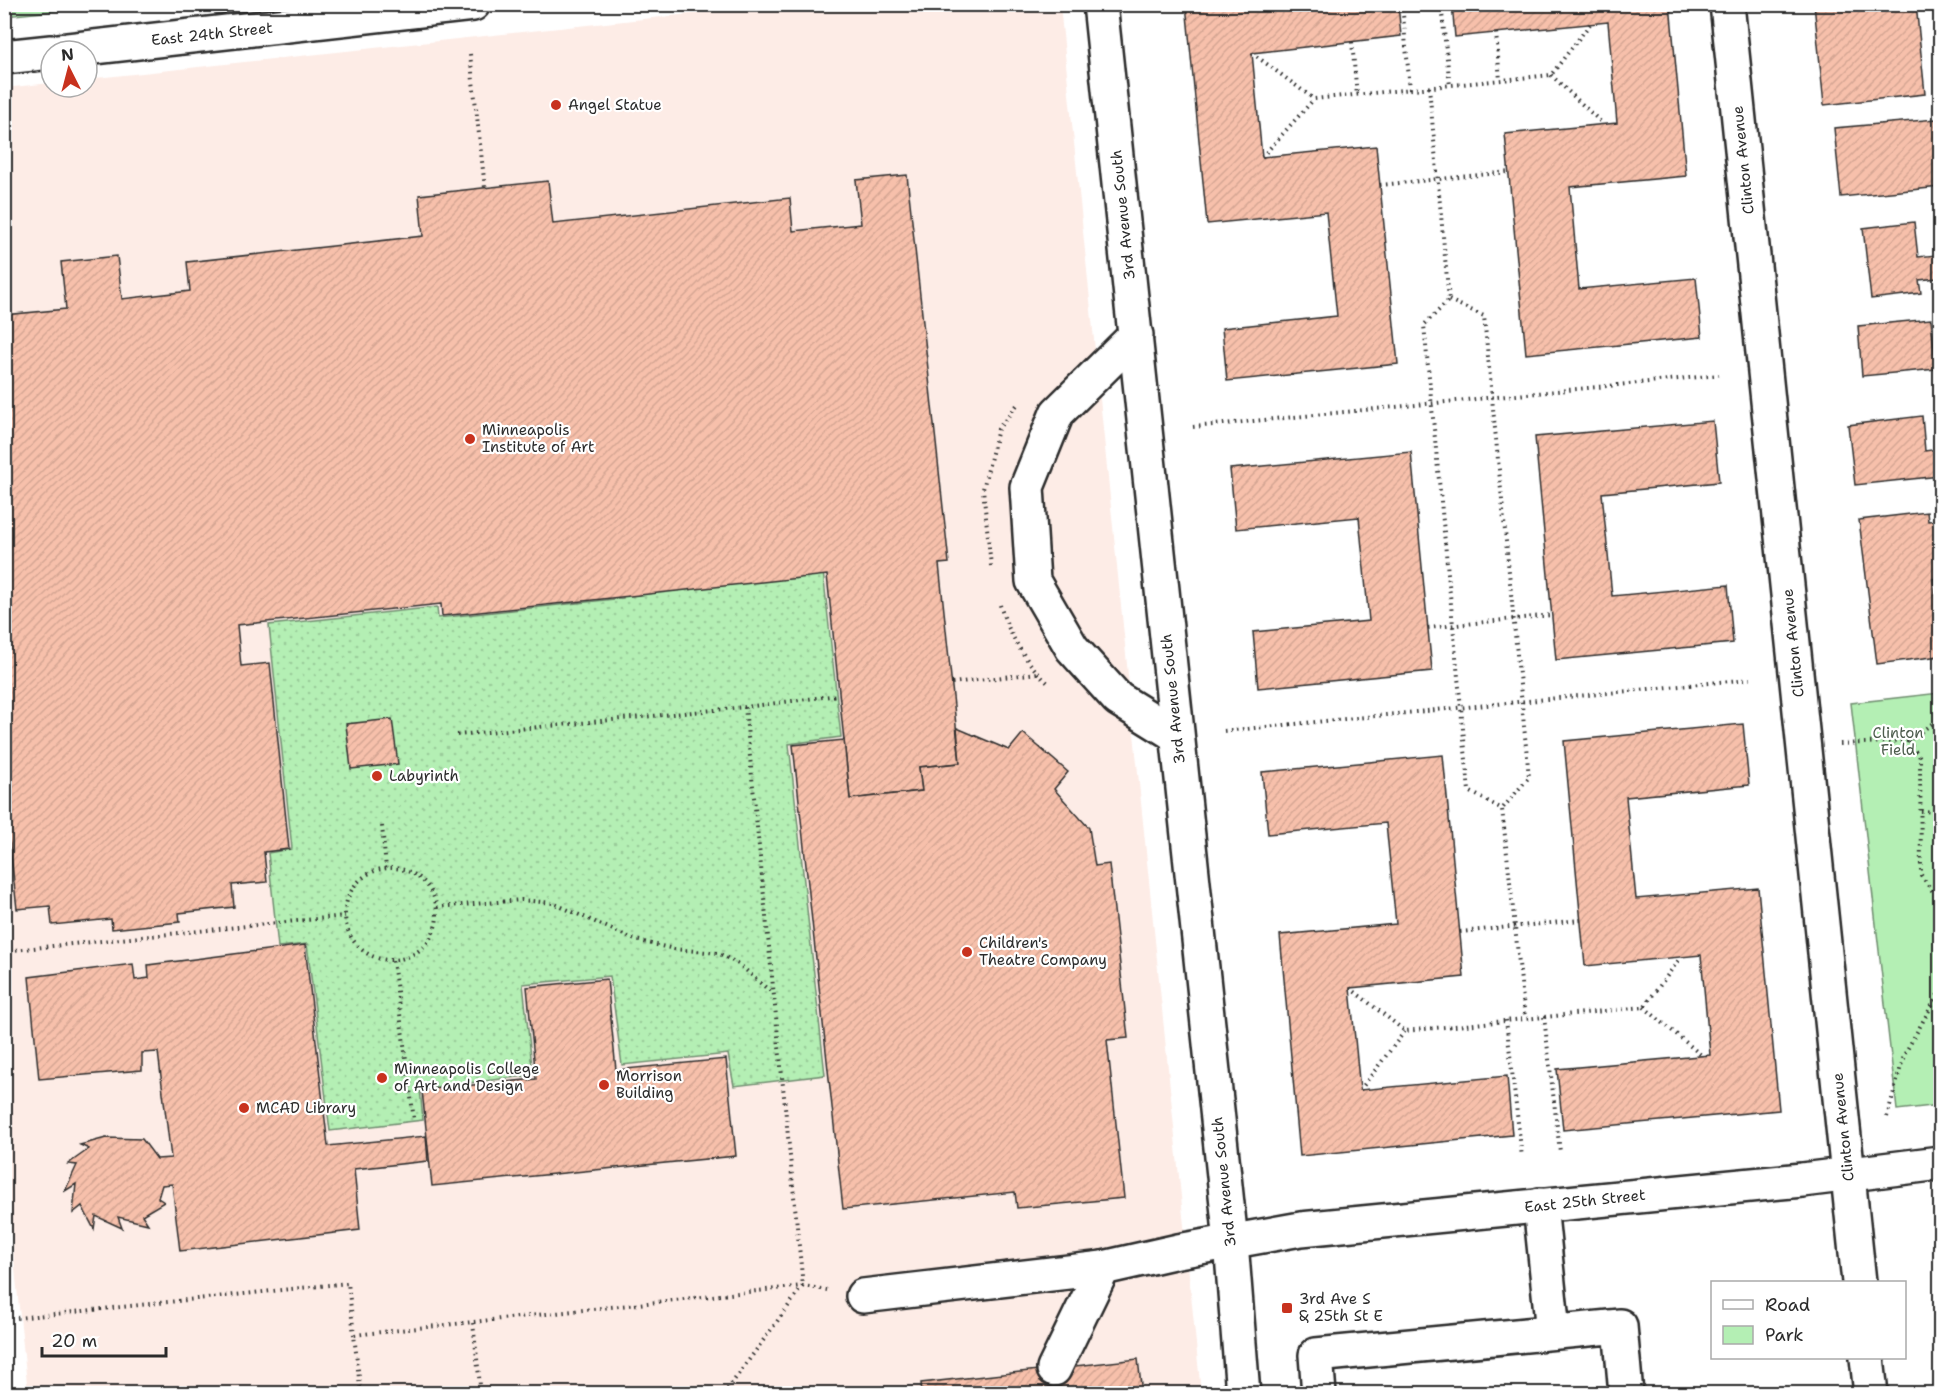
<svg xmlns="http://www.w3.org/2000/svg" width="1945" height="1398" viewBox="0 0 1945 1398" font-family="'Shantell Sans',sans-serif">
	<defs>
		<pattern id="grass-dots" width="8" height="8" patternUnits="userSpaceOnUse" patternTransform="scale(1.5)"><rect width="8" height="8" fill="#b4efb4"/><path d="M2 2h.1M6 6h.1" fill="none" stroke="#9bcd9b" stroke-width="1.8" stroke-linecap="round"/></pattern>
		<pattern id="building-hatch" width="6" height="6" patternUnits="userSpaceOnUse" patternTransform="scale(1.5)"><rect width="6" height="6" fill="#f7c0ab"/><path d="M-1 1l2-2M0 6l6-6M5 7l2-2" fill="none" stroke="#d4a593"/></pattern>
	</defs>
	<rect width="100%" height="100%" fill="#fff"/>
	<filter id="ink" filterUnits="userSpaceOnUse"><feTurbulence type="fractalNoise" baseFrequency=".0167" numOctaves="2"/><feDisplacementMap in="SourceGraphic" scale="12" xChannelSelector="R" yChannelSelector="G"/><feConvolveMatrix kernelMatrix="1 2 1 2 8 2 1 2 1" color-interpolation-filters="sRGB"/></filter>
	<g filter="url(#ink)">
		<polygon fill="#fdece6" points="773,5 1060,5 1201,1393 28,1393 4,1164 4,88 51,83 51,87 87,87 87,79"/>
		<polygon fill="url(#grass-dots)" stroke="#708d70" stroke-width="1.5" points="823,571 841,737 789,744 825,1075 734,1086 728,1054 622,1065 610,976 523,984 533,1075 420,1089 423,1120 330,1131 307,944 278,947 268,853 292,849 269,625 437,607 438,618 623,598 623,587"/>
		<g fill="#b4efb4" stroke="#708d70" stroke-width="1.5">
			<polygon points="5,4 111,4 111,5 5,16"/>
			<polygon points="1940,693 1940,1105 1897,1110 1851,703"/>
		</g>
		<g fill="url(#building-hatch)" stroke="#2b2b2b" stroke-width="1.5">
			<polygon points="1186,4 1398,4 1401,36 1252,53 1262,157 1376,146 1398,364 1227,381 1222,328 1337,316 1326,212 1207,224"/>
			<polygon points="1452,4 1670,4 1686,176 1570,187 1579,289 1696,278 1702,337 1526,354 1505,134 1617,123 1608,22 1455,37"/>
			<polygon points="1814,4 1916,4 1925,94 1824,105"/>
			<polygon points="1936,119 1940,187 1841,197 1834,128"/>
			<polygon points="907,175 949,563 939,564 960,763 919,767 922,791 850,799 827,575 442,616 441,604 237,625 241,666 270,663 289,849 264,852 267,882 232,885 234,907 179,913 180,922 112,929 111,919 52,925 50,906 17,909 4,794 4,315 66,309 61,262 117,256 122,299 190,291 187,262 423,236 419,195 548,181 553,224 790,198 793,231 861,224 856,180"/>
			<polygon points="1914,222 1918,257 1936,255 1938,278 1919,280 1921,293 1871,299 1863,228"/>
			<polygon points="1931,319 1936,369 1862,376 1858,326"/>
			<polygon points="1922,416 1925,451 1938,449 1940,476 1855,485 1848,425"/>
			<polygon points="1713,421 1719,482 1602,493 1612,596 1728,585 1733,643 1556,660 1535,437"/>
			<polygon points="1411,452 1432,671 1258,688 1253,632 1369,621 1359,517 1236,529 1230,469"/>
			<polygon points="1927,512 1928,521 1940,520 1940,578 1933,579 1935,595 1940,594 1940,656 1877,664 1859,520"/>
			<polygon points="392,719 398,764 351,769 346,724"/>
			<polygon points="1743,724 1749,785 1626,797 1636,899 1758,888 1779,1110 1563,1130 1557,1069 1710,1055 1701,955 1585,966 1564,741"/>
			<polygon points="957,728 1009,750 1023,733 1068,772 1054,789 1089,828 1095,866 1109,864 1128,1038 1107,1040 1124,1198 1017,1208 1015,1192 843,1209 793,745 844,740 850,799 922,791 919,767 960,763"/>
			<polygon points="1443,755 1464,977 1350,988 1360,1090 1507,1076 1512,1135 1300,1156 1280,935 1396,924 1386,823 1268,834 1262,772"/>
			<polygon points="305,945 328,1146 426,1136 428,1161 354,1169 360,1230 180,1251 172,1184 162,1185 158,1198 164,1202 142,1215 148,1224 118,1217 122,1228 96,1216 94,1229 82,1206 73,1213 76,1184 65,1191 77,1165 68,1164 89,1149 80,1145 106,1138 142,1139 157,1159 171,1158 158,1052 142,1053 142,1070 39,1079 29,977 133,964 135,980 149,978 148,965"/>
			<polygon points="607,979 616,1070 726,1059 736,1156 432,1186 422,1090 536,1079 527,987"/>
			<polygon points="1138,1359 1142,1394 922,1394 921,1383"/>
		</g>
		<g fill="none" stroke-linecap="round" stroke-linejoin="round">
			<g stroke="#2b2b2b" stroke-width="38">
				<g id="minor">
					<polyline points="1100,4 1231,1242 1243,1394"/>
					<polyline points="1727,4 1859,1282"/>
					<polyline points="59,51 473,4"/>
					<polyline points="4,57 51,52"/>
					<polyline points="1136,335 1057,413 1027,487 1033,581 1072,648 1118,699 1176,735"/>
					<polyline points="1540,1205 1553,1332"/>
					<polyline points="863,1296 1103,1268 1178,1251 1301,1229 1802,1180 1940,1163"/>
					<polyline points="1867,1358 1871,1394"/>
					<polyline points="1054,1369 1103,1268"/>
					<polyline points="1319,1394 1316,1355 1620,1326 1626,1394"/>
				</g>
			</g>
			<g stroke="#2b2b2b" stroke-width="4" stroke-dasharray="1.5 4.5" stroke-linecap="butt">
				<polyline points="1402,4 1410,89"/>
				<polyline points="1441,4 1450,86"/>
				<polyline points="1496,33 1500,80"/>
				<polyline points="1352,42 1357,95"/>
				<polyline points="1252,53 1314,99 1551,75 1590,24"/>
				<polyline points="470,54 485,188"/>
				<polyline points="1551,75 1603,124"/>
				<polyline points="1429,87 1449,300 1424,325 1469,791 1502,809 1525,1018"/>
				<polyline points="1262,157 1314,99"/>
				<polyline points="1380,185 1509,172"/>
				<polyline points="1449,300 1484,316 1529,777 1502,809"/>
				<polyline points="1193,427 1719,375"/>
				<polyline points="991,566 983,489 998,429 1017,405"/>
				<path d="M1000 605C1009 635 1026 663 1049 684"/>
				<polyline points="1428,628 1552,615"/>
				<polyline points="952,683 1038,673"/>
				<polyline points="1224,731 1750,679"/>
				<polyline points="457,735 745,707 839,695"/>
				<polyline points="1908,741 1920,757 1921,875 1940,902"/>
				<polyline points="1840,744 1908,741 1940,718"/>
				<polyline points="1921,811 1940,812"/>
				<polyline points="382,826 386,868"/>
				<circle cx="391" cy="914" r="46"/>
				<polyline points="437,907 521,900 553,903 635,940 674,949 718,953 740,965 773,994"/>
				<polyline points="1460,932 1581,920"/>
				<polyline points="4,951 345,916"/>
				<polyline points="393,961 414,1120"/>
				<polyline points="1350,988 1405,1031 1644,1007 1681,957"/>
				<polyline points="1644,1007 1701,1055"/>
				<polyline points="1544,1017 1560,1152"/>
				<polyline points="1506,1020 1522,1157"/>
				<polyline points="1360,1090 1405,1031"/>
				<polyline points="1887,1117 1904,1055 1940,991"/>
				<polyline points="17,1318 348,1283 354,1335"/>
				<polyline points="473,1323 481,1394"/>
				<polyline points="371,1394 360,1387 354,1335 803,1286 827,1290"/>
				<polyline points="724,1394 803,1286 745,707"/>
			</g>
			<use href="#minor" stroke="#fff" stroke-width="33"/>
		</g>
	</g>
	<g fill="#c8321e" stroke="#fff" stroke-width="2">
		<circle cx="556" cy="105" r="6"/>
		<circle cx="470" cy="439" r="6"/>
		<circle cx="377" cy="776" r="6"/>
		<circle cx="967" cy="952" r="6"/>
		<circle cx="382" cy="1078" r="6"/>
		<circle cx="604" cy="1085" r="6"/>
		<circle cx="244" cy="1108" r="6"/>
		<rect x="1281" y="1302" width="12" height="12" rx="3"/>
	</g>
	<g text-anchor="middle" dominant-baseline="central" stroke-width="4.5" stroke-linejoin="round" paint-order="stroke">
		<g font-size="15" fill="#2b2b2b" stroke="#fff">
			<text transform="translate(212 34) rotate(-6)">East 24th Street</text>
			<text transform="translate(1743 160) rotate(-96)">Clinton Avenue</text>
			<text transform="translate(1123 215) rotate(-96)">3rd Avenue South</text>
			<text transform="translate(1793 643) rotate(-96)">Clinton Avenue</text>
			<text transform="translate(1173 699) rotate(-96)">3rd Avenue South</text>
			<text transform="translate(1843 1127) rotate(-96)">Clinton Avenue</text>
			<text transform="translate(1224 1182) rotate(-96)">3rd Avenue South</text>
			<text transform="translate(1585 1201) rotate(-6)">East 25th Street</text>
		</g>
		<g font-size="15" fill="#2b2b2b" stroke="#fff" text-anchor="start">
			<text x="568" y="105">Angel Statue</text>
			<text x="482" y="430">Minneapolis<tspan x="482" dy="17">Institute of Art</tspan></text>
			<text x="389" y="776">Labyrinth</text>
			<text x="979" y="943">Children's<tspan x="979" dy="17">Theatre Company</tspan></text>
			<text x="394" y="1069">Minneapolis College<tspan x="394" dy="17">of Art and Design</tspan></text>
			<text x="616" y="1076">Morrison<tspan x="616" dy="17">Building</tspan></text>
			<text x="256" y="1108">MCAD Library</text>
			<text x="1299" y="1299">3rd Ave S<tspan x="1299" dy="17">&amp; 25th St E</tspan></text>
		</g>
		<g font-size="15" fill="#4d5c4d" stroke="#fff">
			<text x="1898" y="733">Clinton<tspan x="1898" dy="17">Field</tspan></text>
		</g>
	</g>
	<rect width="1945" height="1398" fill="none" stroke="#fff" stroke-width="24"/>
	<rect x="12" y="12" width="1921" height="1374" fill="none" stroke="#2b2b2b" stroke-width="2" filter="url(#ink)"/>
	<rect x="1711" y="1281" width="195" height="78" fill="#ffffff" stroke="#aaaaaa" stroke-width="1.5"/>
	<rect x="1723" y="1300" width="30" height="9" fill="#ffffff" stroke="#aaaaaa" stroke-width="1.5"/>
	<text x="1765" y="1311" font-size="18" fill="#2b2b2b">Road</text>
	<rect x="1723" y="1326" width="30" height="18" fill="#b4efb4" stroke="#aaaaaa" stroke-width="1.5"/>
	<text x="1765" y="1341" font-size="18" fill="#2b2b2b">Park</text>
	<g transform="translate(69 69) rotate(354)"><circle r="28" fill="#ffffff" stroke="#aaaaaa" stroke-width="1.5"/>
	<path d="M0-4.5L10 22L0 15L-10 22Z" fill="#c8321e"/>
	<text y="-9" font-size="16" font-weight="bold" text-anchor="middle" fill="#2b2b2b">N</text>
	</g>
	<path d="M42 1347v9h124v-9" fill="none" stroke="#2b2b2b" stroke-width="3"/>
	<text x="51" y="1347" font-size="18" fill="#2b2b2b" stroke="#ffffff" stroke-width="4.5" paint-order="stroke">20 m</text>
</svg>
